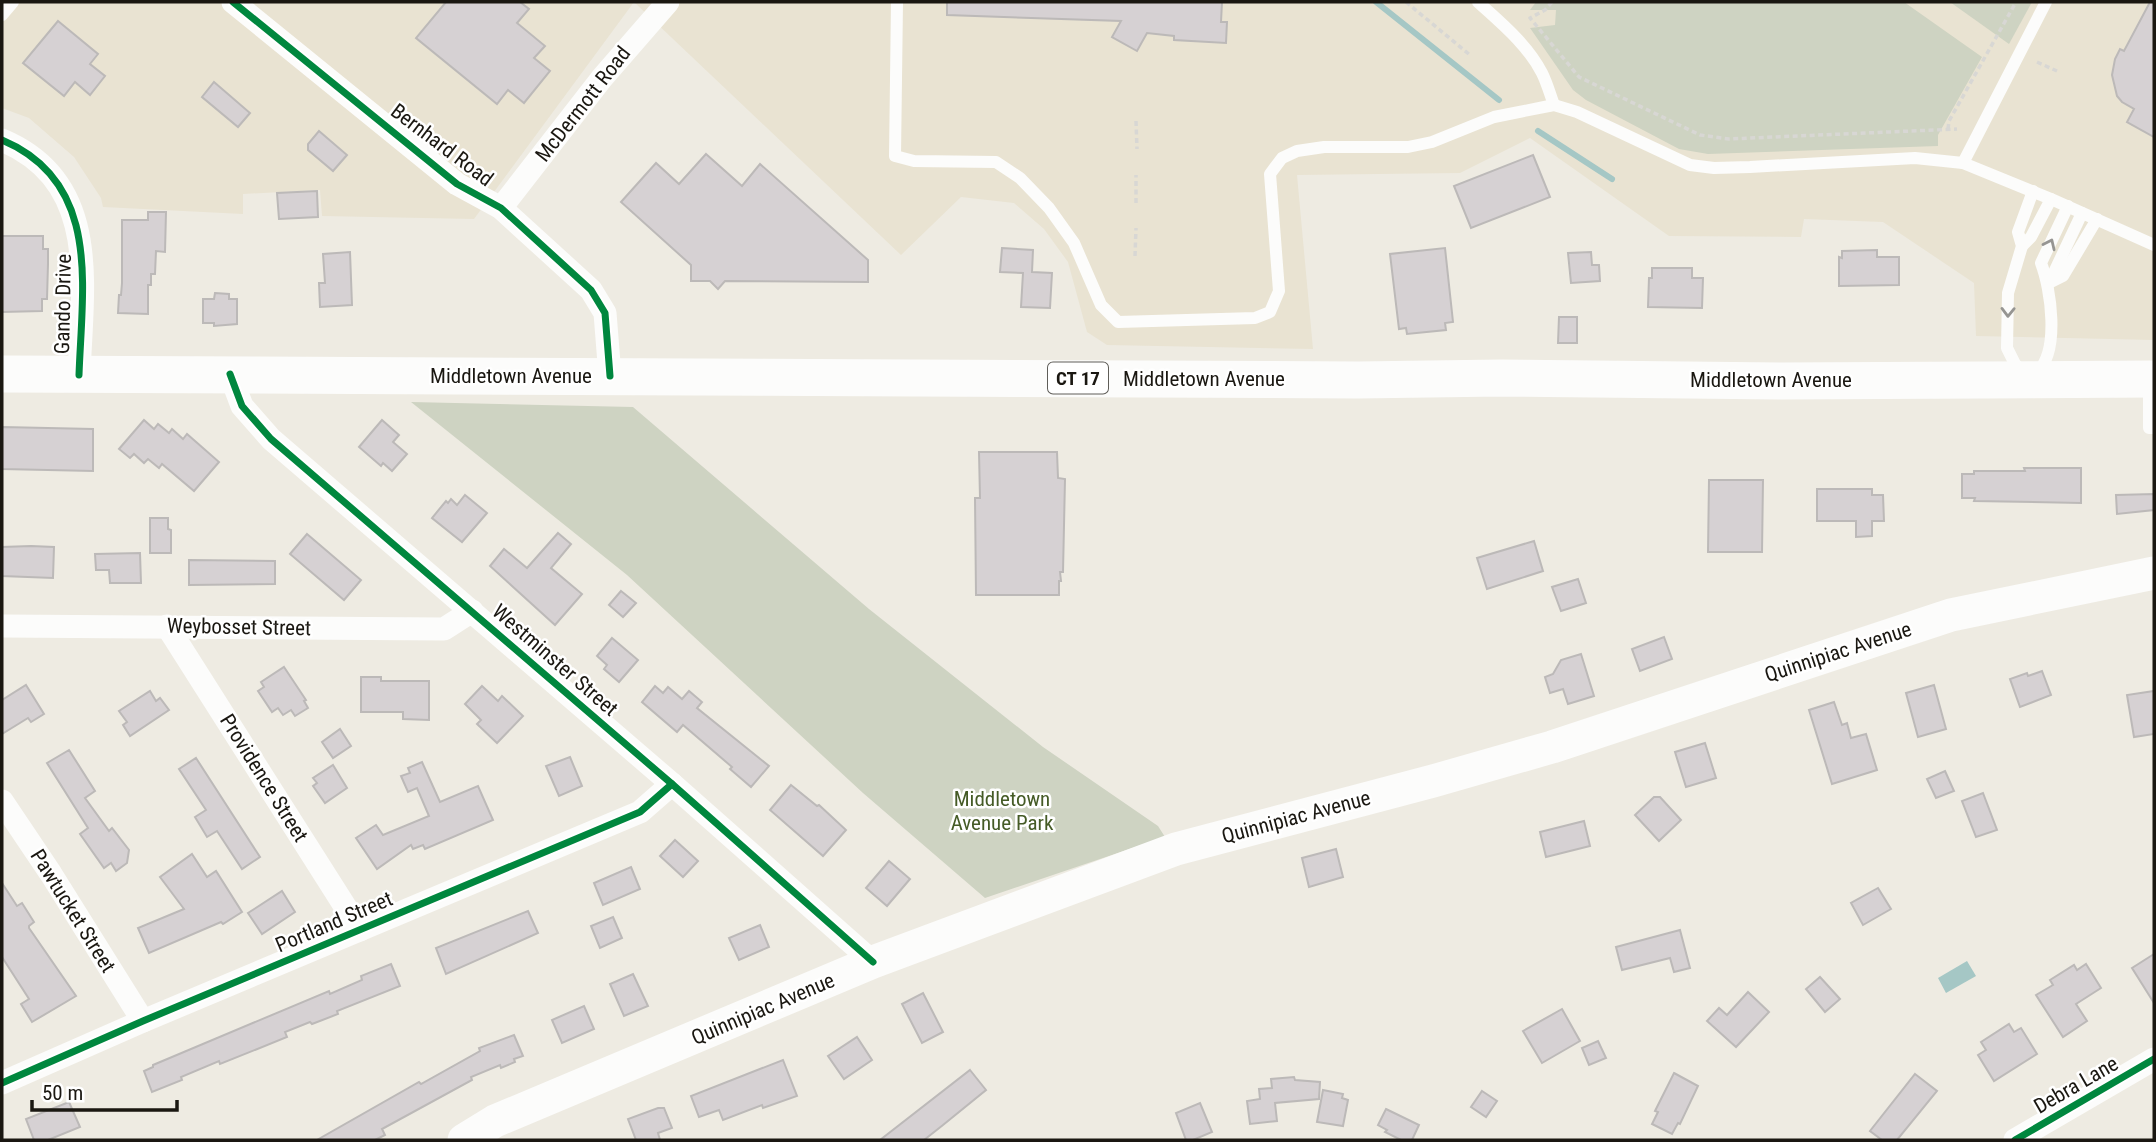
<svg xmlns="http://www.w3.org/2000/svg" width="2156" height="1142" viewBox="0 0 2156 1142" font-family="'Roboto Condensed',sans-serif">
	<rect width="100%" height="100%" fill="#eeebe2"/>
	<polygon fill="#e9e3d2" points="2,2 2154,2 2154,340 1976,336 1974,283 1883,222 1804,219 1801,237 1669,236 1530,138 1460,173 1297,175 1313,349 1107,345 1087,332 1068,262 1044,229 1014,203 961,197 901,255 634,2 474,219 322,216 320,190 243,194 243,214 103,207 101,198 74,157 29,118 2,108"/>
	<g fill="#ced3c2">
		<polygon points="1536,2 1904,2 1982,57 1938,135 1938,146 1708,154 1679,149 1586,100 1573,90 1530,28 1555,25 1556,10 1530,10"/>
		<polygon points="1950,2 2032,2 2009,44"/>
		<polygon points="411,402 633,407 869,609 1043,747 1158,826 1165,837 985,898 863,793 627,575"/>
	</g>
	<polygon fill="#a5c7c5" points="1967,961 1976,976 1946,993 1938,978"/>
	<g fill="none" stroke-linecap="round" stroke-linejoin="round">
		<g stroke="#a5c7c5" stroke-width="6">
			<polyline points="1376,2 1499,100"/>
			<polyline points="1538,131 1612,179"/>
		</g>
	</g>
	<g fill="#d6d1d3" stroke="#bcb9b8" stroke-width="2">
		<polygon points="446,2 520,2 529,9 517,23 545,46 534,58 550,71 524,103 508,90 497,104 416,38"/>
		<polygon points="947,2 1222,2 1221,22 1227,22 1226,43 1174,40 1174,36 1147,33 1137,51 1112,37 1121,21 947,15"/>
		<polygon points="2150,2 2154,2 2154,137 2127,122 2134,109 2122,102 2117,96 2112,75 2115,59 2120,49 2124,51"/>
		<polygon points="58,21 98,54 90,64 105,76 90,95 75,82 64,96 23,63"/>
		<polygon points="214,82 250,113 238,127 202,97"/>
		<polygon points="319,131 347,155 333,171 308,150 308,144"/>
		<polygon points="706,154 742,186 760,164 868,260 868,282 725,281 718,289 710,281 691,281 691,265 621,202 656,163 679,184"/>
		<polygon points="1533,155 1550,197 1471,228 1454,186"/>
		<polygon points="317,191 318,217 279,219 277,193"/>
		<polygon points="148,212 166,212 165,252 156,251 155,274 151,274 151,285 148,285 148,314 118,313 119,295 121,295 122,283 122,220 148,220"/>
		<polygon points="2,236 43,236 43,249 48,249 48,264 47,299 42,299 42,311 2,312"/>
		<polygon points="1002,248 1033,250 1032,272 1052,273 1050,308 1021,307 1023,273 1000,272"/>
		<polygon points="1445,248 1453,322 1445,323 1446,330 1407,334 1406,328 1399,329 1390,254"/>
		<polygon points="1877,250 1877,257 1899,257 1899,285 1839,286 1839,257 1842,258 1842,251"/>
		<polygon points="350,252 352,305 320,307 319,283 325,283 323,254"/>
		<polygon points="1591,252 1592,265 1599,265 1600,281 1571,283 1568,253"/>
		<polygon points="1652,268 1692,268 1692,278 1703,278 1702,308 1648,307 1649,278 1652,278"/>
		<polygon points="215,293 229,294 229,299 237,299 237,324 214,326 214,323 203,323 203,299 214,299"/>
		<polygon points="1559,317 1577,317 1577,343 1558,343"/>
		<polygon points="144,420 154,429 158,424 169,433 172,429 183,439 187,434 219,462 194,491 162,464 159,468 148,459 144,463 134,454 130,458 119,449"/>
		<polygon points="382,420 399,435 393,442 407,454 392,471 383,463 381,466 359,447"/>
		<polygon points="2,427 93,429 93,471 2,469"/>
		<polygon points="979,452 1057,452 1058,478 1065,479 1063,572 1060,572 1061,581 1059,581 1059,595 976,595 975,498 980,498"/>
		<polygon points="2024,468 2081,468 2081,503 1974,501 1975,498 1962,498 1962,474 1974,474 1974,471 2025,471"/>
		<polygon points="1709,480 1763,480 1762,552 1708,552"/>
		<polygon points="1817,489 1872,489 1872,495 1883,495 1884,521 1872,521 1872,536 1856,537 1856,521 1817,521"/>
		<polygon points="2154,494 2154,510 2117,514 2116,495"/>
		<polygon points="465,495 487,513 462,542 432,518 446,501 448,503 451,499 457,505"/>
		<polygon points="150,518 168,518 168,529 171,530 171,553 150,553"/>
		<polygon points="558,533 571,544 551,568 582,594 555,625 490,566 504,549 527,568"/>
		<polygon points="307,534 361,580 344,600 290,554"/>
		<polygon points="1534,541 1543,571 1487,589 1477,558"/>
		<polygon points="31,546 54,547 53,578 2,576 2,547"/>
		<polygon points="140,553 141,583 110,583 109,570 96,570 95,554"/>
		<polygon points="189,560 275,561 275,584 189,585"/>
		<polygon points="1578,579 1586,603 1561,611 1552,587"/>
		<polygon points="621,591 636,603 623,617 609,605"/>
		<polygon points="1664,637 1672,659 1640,671 1632,649"/>
		<polygon points="612,638 638,660 619,682 604,669 607,665 597,656"/>
		<polygon points="1581,654 1594,696 1568,704 1563,689 1550,693 1545,677 1553,674 1561,660"/>
		<polygon points="284,667 306,700 304,701 308,708 295,716 291,710 283,715 278,708 272,712 258,691 264,687 261,682"/>
		<polygon points="2042,671 2051,695 2020,707 2010,679 2027,673 2028,676"/>
		<polygon points="361,677 381,677 381,681 429,681 429,720 403,719 403,712 361,712"/>
		<polygon points="26,685 44,714 31,722 28,718 2,734 2,700"/>
		<polygon points="1934,685 1946,729 1918,737 1906,693"/>
		<polygon points="482,686 498,701 502,696 523,716 497,743 477,724 481,720 465,704"/>
		<polygon points="655,686 663,693 668,687 682,699 689,691 702,702 697,708 769,766 751,787 730,769 732,767 683,725 677,732 642,702"/>
		<polygon points="150,691 156,701 160,698 169,710 130,736 123,725 127,722 119,711"/>
		<polygon points="2154,691 2154,734 2134,737 2127,695"/>
		<polygon points="1834,702 1842,725 1847,723 1851,738 1866,734 1877,770 1832,784 1809,710"/>
		<polygon points="340,729 351,746 333,758 322,742"/>
		<polygon points="1705,743 1716,778 1686,787 1675,752"/>
		<polygon points="69,750 95,791 85,798 109,831 112,828 129,850 127,863 116,871 111,863 104,868 80,834 88,828 47,763"/>
		<polygon points="570,757 582,786 559,796 546,766"/>
		<polygon points="196,758 260,857 242,869 217,831 207,837 195,817 206,810 179,769"/>
		<polygon points="422,762 440,802 478,786 493,820 425,849 423,845 413,849 411,845 377,869 356,838 376,825 383,835 429,816 417,788 408,792 401,776 410,773 408,768"/>
		<polygon points="333,765 347,788 325,803 313,786 317,783 313,778"/>
		<polygon points="1945,771 1954,791 1936,798 1927,779"/>
		<polygon points="791,785 817,806 819,805 846,830 823,856 770,810"/>
		<polygon points="1983,793 1997,830 1976,837 1962,801"/>
		<polygon points="1654,797 1660,797 1681,820 1659,841 1635,815"/>
		<polygon points="1584,821 1590,846 1546,857 1540,832"/>
		<polygon points="675,840 698,861 683,877 660,856"/>
		<polygon points="1336,849 1343,877 1309,887 1302,858"/>
		<polygon points="192,854 207,877 216,871 242,912 223,924 221,922 149,953 138,928 184,909 160,877"/>
		<polygon points="889,861 910,879 887,906 866,888"/>
		<polygon points="631,867 640,889 603,905 594,883"/>
		<polygon points="2,883 17,906 22,903 34,922 29,926 29,928 76,996 32,1022 21,1004 29,999 2,957"/>
		<polygon points="1878,888 1891,909 1863,925 1851,903"/>
		<polygon points="282,891 295,912 262,934 248,913"/>
		<polygon points="528,911 538,933 446,974 436,948"/>
		<polygon points="613,917 622,938 600,948 591,926"/>
		<polygon points="760,925 769,947 739,960 729,938"/>
		<polygon points="1680,930 1690,968 1674,972 1670,958 1622,970 1616,947"/>
		<polygon points="2154,954 2154,1003 2132,968"/>
		<polygon points="391,964 400,986 337,1011 338,1014 312,1024 310,1022 285,1032 287,1037 220,1064 219,1061 181,1077 182,1080 152,1092 144,1071 153,1067 153,1065 329,991 330,994 362,980 361,976"/>
		<polygon points="2086,964 2101,988 2076,1004 2087,1021 2063,1037 2036,995 2053,985 2050,980 2074,965 2077,970"/>
		<polygon points="633,974 648,1006 624,1016 610,984"/>
		<polygon points="1820,977 1840,999 1825,1012 1806,989"/>
		<polygon points="1748,992 1769,1012 1736,1047 1707,1021 1719,1008 1727,1015"/>
		<polygon points="923,993 943,1032 922,1043 902,1004"/>
		<polygon points="584,1006 594,1029 562,1043 552,1020"/>
		<polygon points="1562,1009 1580,1041 1542,1063 1523,1031"/>
		<polygon points="2009,1024 2014,1032 2021,1028 2037,1054 1994,1081 1978,1055 1986,1050 1981,1042"/>
		<polygon points="514,1035 523,1056 514,1059 515,1062 501,1068 500,1065 471,1077 472,1080 382,1129 385,1135 375,1140 317,1140 419,1082 421,1084 480,1051 479,1048"/>
		<polygon points="857,1037 872,1060 844,1079 828,1056"/>
		<polygon points="1598,1041 1606,1058 1589,1065 1582,1048"/>
		<polygon points="783,1060 797,1096 763,1108 762,1105 723,1120 719,1110 699,1117 691,1096"/>
		<polygon points="970,1070 986,1090 943,1125 924,1140 880,1140"/>
		<polygon points="1674,1073 1698,1086 1680,1124 1678,1123 1672,1134 1652,1124 1658,1112 1655,1111"/>
		<polygon points="1915,1074 1937,1091 1897,1140 1882,1140 1870,1131"/>
		<polygon points="1294,1077 1295,1080 1320,1082 1319,1099 1275,1103 1277,1121 1250,1124 1247,1101 1260,1099 1259,1089 1272,1088 1271,1079"/>
		<polygon points="1323,1090 1343,1094 1342,1098 1348,1100 1343,1126 1317,1122"/>
		<polygon points="1482,1091 1497,1101 1486,1117 1471,1107"/>
		<polygon points="69,1102 80,1127 48,1140 34,1140 26,1119"/>
		<polygon points="1200,1103 1212,1132 1193,1140 1186,1140 1176,1113"/>
		<polygon points="658,1108 664,1108 672,1128 658,1133 660,1140 636,1140 628,1119"/>
		<polygon points="1386,1109 1419,1125 1412,1140 1401,1140 1385,1132 1387,1130 1378,1125"/>
	</g>
	<g fill="none" stroke-linecap="round" stroke-linejoin="round">
		<g stroke="#d8d7d4" stroke-width="3.5" stroke-dasharray="5 3.5" stroke-linecap="butt">
			<polyline points="1406,2 1470,55"/>
			<polyline points="1552,2 1545,10 1530,18 1579,77 1700,135 1729,139 1957,129"/>
			<polyline points="2037,62 2057,71"/>
			<polyline points="1136,121 1137,149"/>
			<polyline points="1948,129 1949,121 2016,2"/>
			<polyline points="1136,203 1136,175"/>
			<polyline points="1135,256 1136,228"/>
		</g>
		<g stroke="#fcfcfb" stroke-width="12">
			<polyline points="897,2 895,156 914,161 996,162 1020,178 1049,208 1074,243 1101,305 1118,322 1255,318 1270,312 1279,291 1270,174 1282,158 1297,151 1324,147 1408,147 1432,142 1494,117 1554,105 1577,112 1690,165 1714,168 1750,167 1915,158 1963,163 2051,199 2154,245"/>
			<path d="M1478 2C1501 23 1527 44 1542 73 1547 83 1550 94 1554 105"/>
			<polyline points="2,15 13,2"/>
			<polyline points="1963,163 2046,2"/>
			<polyline points="2022,246 2031,237 2051,199"/>
			<polyline points="2049,283 2063,276 2097,219"/>
			<polyline points="2049,283 2082,213"/>
			<path d="M2037 372C2060 352 2051 289 2041 263L2068 206"/>
			<polyline points="2024,373 2015,364 2007,348 2008,293 2022,246 2018,232 2033,191"/>
			<polyline points="2149,382 2149,428 2154,428"/>
		</g>
		<g stroke="#fcfcfb" stroke-width="23">
			<polyline points="233,2 457,184 501,208 591,290 605,313 610,376"/>
			<path d="M2 140C102 182 82 287 79 375"/>
			<polyline points="501,208 602,78 668,2"/>
			<polyline points="230,374 242,406 271,439 672,784 873,962"/>
			<polyline points="2,626 444,629 472,611"/>
			<polyline points="167,626 360,930"/>
			<polyline points="2,801 51,874 143,1021"/>
			<polyline points="2,1083 143,1021 640,812 672,784"/>
			<polyline points="2015,1140 2154,1059"/>
		</g>
		<polyline stroke="#fcfcfb" stroke-width="33" points="464,1140 495,1121 873,962 1176,849 1433,781 1552,747 1951,615 2154,573"/>
		<polyline stroke="#fcfcfb" stroke-width="37" points="2,374 1358,380 1501,378 1780,381 2154,379"/>
		<g stroke="#fff" stroke-width="11">
			<g id="cycleway">
				<polyline points="233,2 457,184 501,208 591,290 605,313 610,376"/>
				<path d="M2 140C102 182 82 287 79 375"/>
				<polyline points="230,374 242,406 271,439 672,784 873,962"/>
				<polyline points="2,1083 143,1021 640,812 672,784"/>
				<polyline points="2015,1140 2154,1059"/>
			</g>
		</g>
		<use href="#cycleway" stroke="#00873e" stroke-width="7"/>
	</g>
	<defs><path id="oneway-chevron" d="M-2-3.5L2.5 0L-2 3.5" fill="none" stroke-width="1.6" stroke-linecap="round" stroke-linejoin="round" transform="scale(1.75)"/></defs>
	<g stroke="#969592">
		<use href="#oneway-chevron" transform="translate(2050 244) rotate(-65)"/>
		<use href="#oneway-chevron" transform="translate(2008 312) rotate(91)"/>
	</g>
	<g text-anchor="middle" dominant-baseline="central" stroke-width="5" stroke-linejoin="round" paint-order="stroke">
		<rect fill="#fff" stroke="#5f5d58" stroke-width="2" x="1048" y="362.5" width="60" height="31" rx="5"/>
		<g font-size="19" font-weight="bold" fill="#1a1711">
			<text x="1078" y="378">CT 17</text>
		</g>
		<g font-size="21" fill="#1a1711" stroke="#fff">
			<text transform="translate(583 104) rotate(-52)">McDermott Road</text>
			<text transform="translate(442 145) rotate(37)">Bernhard Road</text>
			<text transform="translate(63 304) rotate(-89)">Gando Drive</text>
			<text x="511" y="376">Middletown Avenue</text>
			<text x="1204" y="379">Middletown Avenue</text>
			<text x="1771" y="380">Middletown Avenue</text>
			<text transform="translate(239 627) rotate(1)">Weybosset Street</text>
			<text transform="translate(1838 652) rotate(-18)">Quinnipiac Avenue</text>
			<text transform="translate(555 660) rotate(41)">Westminster Street</text>
			<text transform="translate(264 778) rotate(58)">Providence Street</text>
			<text transform="translate(1296 817) rotate(-15)">Quinnipiac Avenue</text>
			<text transform="translate(73 911) rotate(58)">Pawtucket Street</text>
			<text transform="translate(334 922) rotate(-23)">Portland Street</text>
			<text transform="translate(763 1009) rotate(-23)">Quinnipiac Avenue</text>
			<text transform="translate(2076 1085) rotate(-30)">Debra Lane</text>
		</g>
		<g font-size="21" fill="#455b26" stroke="#fff">
			<text x="1002" y="799">Middletown<tspan x="1002" dy="24">Avenue Park</tspan></text>
		</g>
	</g>
	<rect width="2156" height="1142" fill="none" stroke="#1a1711" stroke-width="7"/>
	<path d="M32 1100v10h145v-10" fill="none" stroke="#1a1711" stroke-width="3.5"/>
	<text x="42" y="1100" font-size="21" fill="#1a1711" stroke="#ffffff" stroke-width="5" paint-order="stroke">50 m</text>
</svg>
